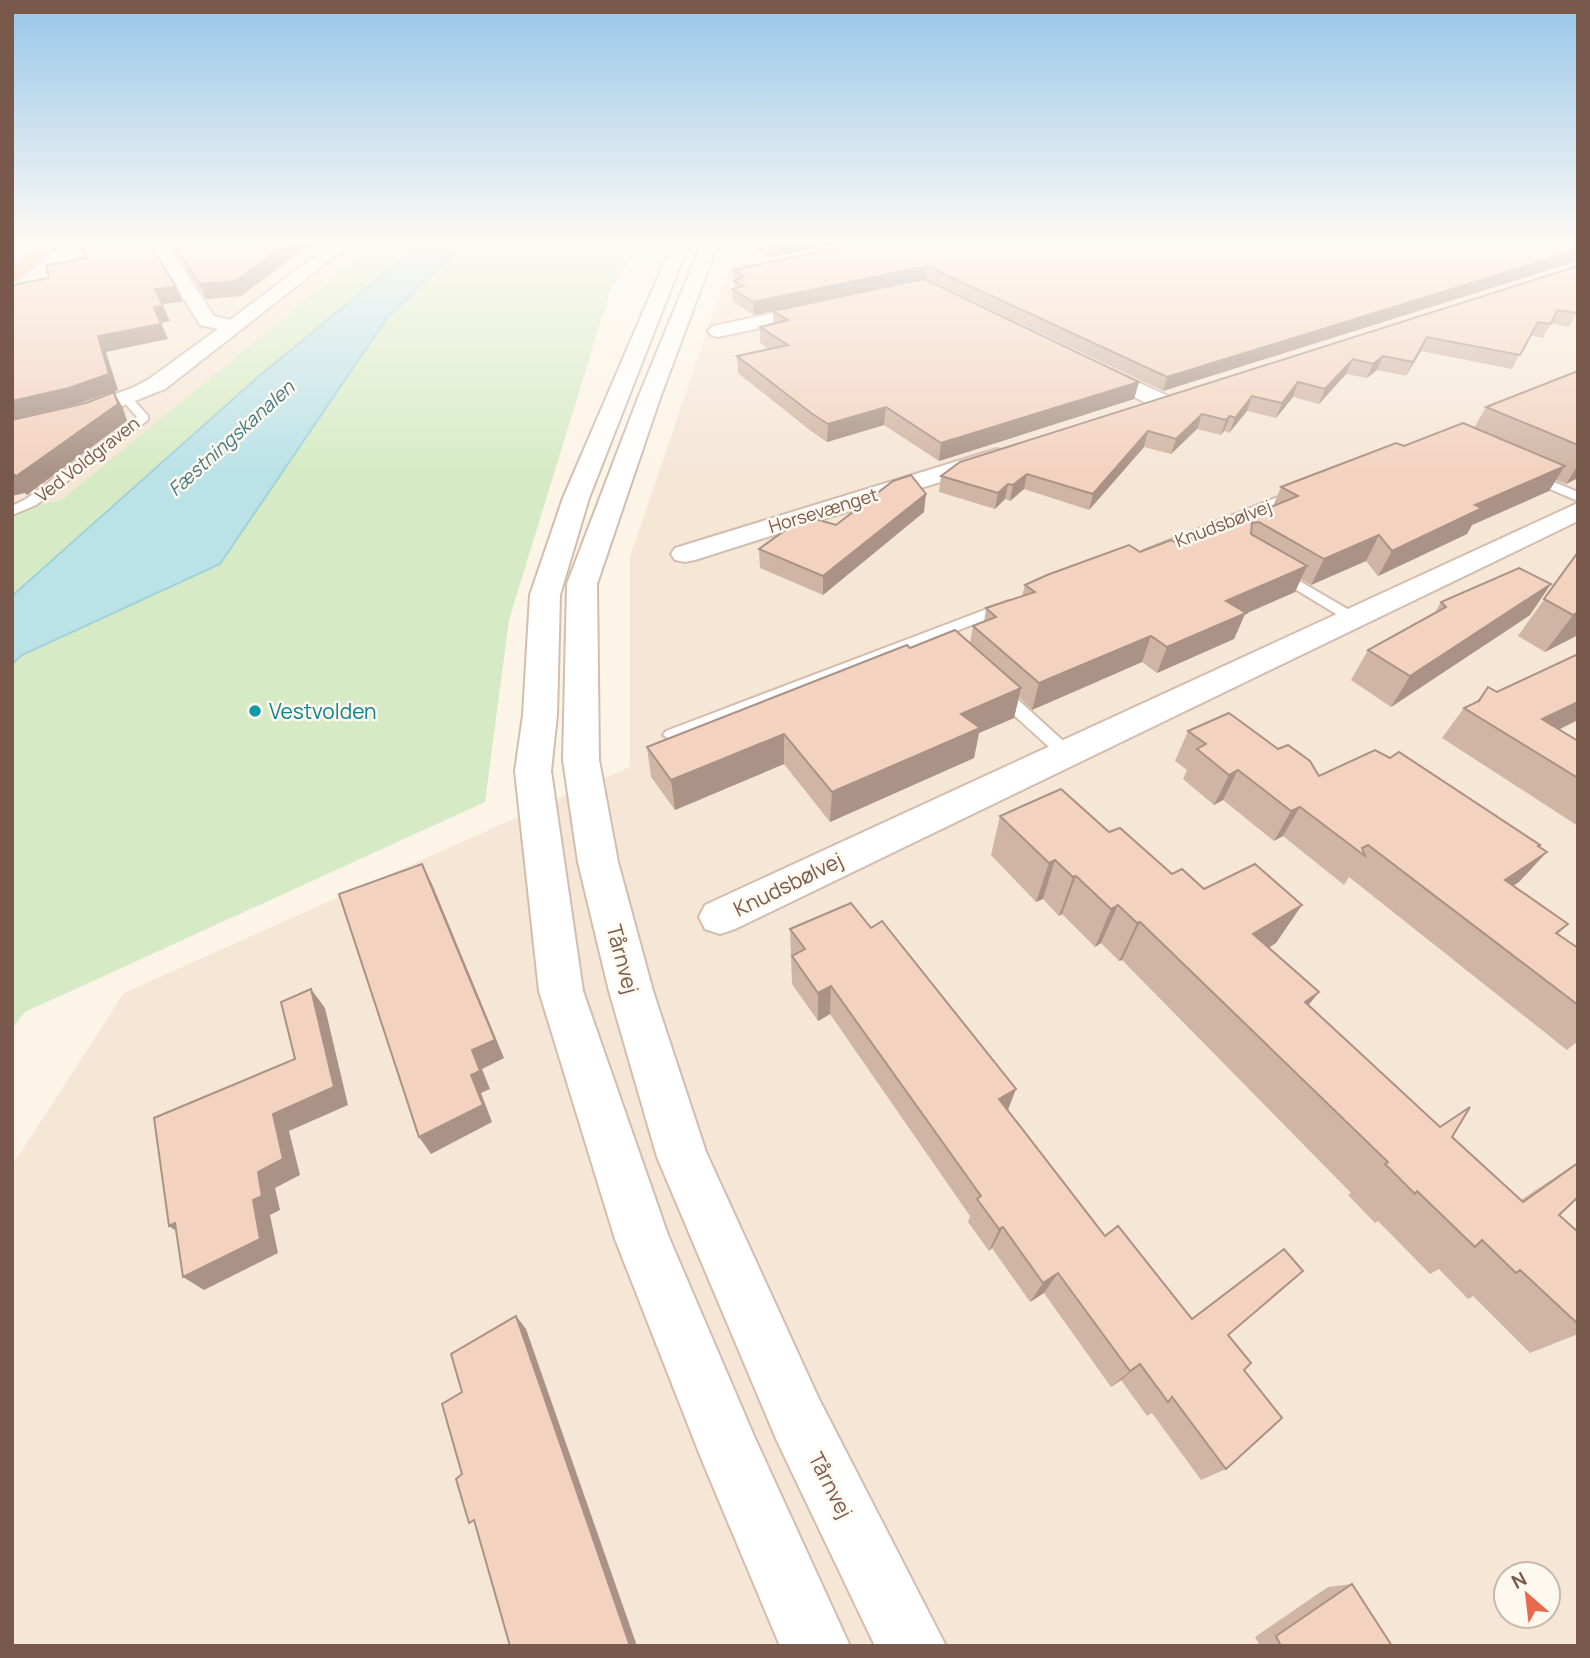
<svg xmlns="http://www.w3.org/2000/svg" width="1590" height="1658" viewBox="0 0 1590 1658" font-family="Manrope,sans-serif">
	<rect width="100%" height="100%" fill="#fdf4e8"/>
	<g fill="#f5e6d6" fill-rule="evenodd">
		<polygon points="92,240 379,240 61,500 12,510 12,309"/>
		<path d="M738 240H1578V1646H12V1166L124 993 630 767V557ZM1506 1574H1548V1616H1506Z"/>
	</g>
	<polygon fill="#d6ebc5" points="379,240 643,240 611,288 509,620 485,802 25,1012 12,1029 12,510 61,500"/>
	<polygon fill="#bbe2e7" stroke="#a1d2d9" stroke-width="2" points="425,240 469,240 387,318 220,564 22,655 12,664 12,596 258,377"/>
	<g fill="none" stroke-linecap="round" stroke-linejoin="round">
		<g stroke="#d2bdaf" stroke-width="4">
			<g id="service">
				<polygon points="124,398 132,398 148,416 148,420 36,505 12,515 12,506 26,499 137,417 122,400"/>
				<polygon points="1530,472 1578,492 1578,501 1526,479 1524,476"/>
				<polygon points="1298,489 1303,490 1303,496 1155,554 1150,555 1143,551"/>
				<polygon points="1277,568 1356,614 1359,617 1356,620 1346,620 1272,575 1270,572 1272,569"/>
				<polygon points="1008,601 1016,606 1013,609 678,739 672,741 663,735 666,731"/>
				<polygon points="999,687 1005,688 1071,748 1074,752 1071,756 1059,756 993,696 991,692"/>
			</g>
		</g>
		<g stroke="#d2bdaf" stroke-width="4">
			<g id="minor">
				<polygon points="148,240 164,240 214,316 230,320 337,240 356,240 165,389 95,417 12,437 12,423 79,407 132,388 149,379 218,329 200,325"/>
				<polygon points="825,302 832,304 834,308 832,312 718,337 711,335 708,331 711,327 718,325"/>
				<polygon points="1089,360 1168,396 1171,401 1168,406 1152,406 1082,370 1078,366 1082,362"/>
				<polygon points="997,449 1006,451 1009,456 1006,461 695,560 685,562 675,560 671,554 675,548"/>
				<polygon points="1578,503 1578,521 735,929 720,934 705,929 699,917 705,905"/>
			</g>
		</g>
		<g stroke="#d2bdaf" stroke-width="4">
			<g id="tertiary">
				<polygon points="674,240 690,240 589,498 560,595 557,715 551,771 583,991 668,1235 754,1436 850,1646 780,1646 701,1458 615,1239 539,991 515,771 523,715 530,595 563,498"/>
				<polygon points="703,240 719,240 660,398 597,584 599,760 618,862 653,991 706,1152 819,1399 946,1646 875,1646 777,1441 657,1157 609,991 578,862 563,760 567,584 638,398"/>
			</g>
		</g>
		<g stroke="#d9d1cd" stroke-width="4">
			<polygon id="motorway" points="47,240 66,240 18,280 12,281 12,267"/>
		</g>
		<use href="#service" fill="#fff" fill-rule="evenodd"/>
		<use href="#minor" fill="#fff" fill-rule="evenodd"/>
		<use href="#tertiary" fill="#fff" fill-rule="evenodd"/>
		<use href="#motorway" fill="#f8b39e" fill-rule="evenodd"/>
	</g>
	<g fill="#d1b5a4">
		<polygon points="167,240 316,240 241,296 206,299"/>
		<polygon points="755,240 853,240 769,258 755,250"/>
		<polygon points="1578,243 1578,261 1163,391 926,279 754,315 733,302 732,289 735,288 733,270"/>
		<polygon points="1578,266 1577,313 1569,327 1551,323 1543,338 1530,335 1512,369 1421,351 1406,376 1377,370 1367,378 1346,374 1319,404 1293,397 1276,418 1247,411 1229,433 1224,431 1221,435 1197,429 1171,454 1144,447 1089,510 1024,489 1010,501 1005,499 995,509 939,492 941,476"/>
		<polygon points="773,311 1139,382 1134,399 939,461 884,425 827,442 811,431 738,373 737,356 769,349 760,343 760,327 773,324"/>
		<polygon points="1578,371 1578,478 1566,484 1556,480 1549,491 1472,525 1467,534 1378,576 1366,561 1311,585 1301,579 1295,592 1245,614 1234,639 1157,673 1142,662 1032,710 1019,697 1014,718 979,733 974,758 830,822 784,764 675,810 651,777 647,747 910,648 970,643 973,626 984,622 986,608 1022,596 1025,585 1202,535 1273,506 1281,487 1404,446 1474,428 1486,407"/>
		<polygon points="924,512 823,595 760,568 759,549 836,525"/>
		<polygon points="1578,552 1578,635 1545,652 1518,636"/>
		<polygon points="1441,602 1530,615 1391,707 1351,680 1368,650 1434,614"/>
		<polygon points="1488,687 1578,741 1578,826 1442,738 1464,708 1477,701"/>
		<polygon points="1188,731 1278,749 1319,776 1540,845 1519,882 1513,886 1568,924 1558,934 1578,948 1578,1041 1567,1050 1349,877 1344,885 1283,836 1274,841 1223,800 1214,805 1183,779 1187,770 1175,761"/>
		<polygon points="1000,816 1109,832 1172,874 1204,889 1276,943 1269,948 1308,1006 1521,1200 1578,1162 1559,1215 1578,1232 1578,1334 1530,1353 1473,1296 1468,1299 1439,1269 1430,1274 1378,1221 1375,1223 1348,1195 1351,1193 1122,960 1119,961 1101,943 1095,947 1062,914 1059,916 1043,899 1036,902 991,855"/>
		<polygon points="790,929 1008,1110 1105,1236 1192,1319 1228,1335 1244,1370 1226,1469 1201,1480 1152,1413 1147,1416 1121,1380 1111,1387 1044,1293 1030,1302 992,1248 989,1251 968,1222 970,1216 830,1014 818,1021 792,984"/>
		<polygon points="1352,1584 1392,1646 1260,1646 1255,1637 1328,1587"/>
	</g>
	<g fill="#aa9386">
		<polygon points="292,240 316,240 241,296 206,299 200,284"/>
		<polygon points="795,240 853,240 769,258 769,246"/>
		<polygon points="1578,250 1577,261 1163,391 1167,377"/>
		<polygon points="927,266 926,279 754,315 753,302"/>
		<polygon points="176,287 183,302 162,304 155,289"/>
		<polygon points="163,306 170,321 161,323 168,339 106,352 118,390 78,404 12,420 12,401 98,336 154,307"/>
		<polygon points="1427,337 1421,351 1406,376 1413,362"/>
		<polygon points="1383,356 1377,370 1367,378 1373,364"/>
		<polygon points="1353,359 1346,374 1319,404 1325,389"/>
		<polygon points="1139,382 1134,399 939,461 941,443"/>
		<polygon points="1298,382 1293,397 1276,418 1282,403"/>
		<polygon points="114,392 123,408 127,421 27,495 25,493 12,496 12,475"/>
		<polygon points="1252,396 1247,411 1229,433 1235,418"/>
		<polygon points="886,407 884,425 827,442 828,424"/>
		<polygon points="1202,414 1197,429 1171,454 1176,439"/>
		<polygon points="1230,416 1224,431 1221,435 1226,420"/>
		<polygon points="1148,431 1144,447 1089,510 1093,494"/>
		<polygon points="1578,465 1578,478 1566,484"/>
		<polygon points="1565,466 1549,491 1472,525 1467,534 1378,576 1392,551 1475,505"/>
		<polygon points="1027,474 1024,489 1010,501 1013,485"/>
		<polygon points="1008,484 1005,499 995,509 998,493"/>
		<polygon points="926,494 924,512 823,595 823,576"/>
		<polygon points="1379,535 1366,561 1311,585 1324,559"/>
		<polygon points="1307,566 1295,592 1245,614 1234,639 1157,673 1167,647 1226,601"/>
		<polygon points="1551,584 1530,615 1391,707 1410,676"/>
		<polygon points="1578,612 1578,635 1545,652 1573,615"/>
		<polygon points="1151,636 1142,662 1032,710 1039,683"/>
		<polygon points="1021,688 1014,718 979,733 974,758 830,822 832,792 961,714"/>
		<polygon points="1578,702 1578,720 1526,746 1542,719"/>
		<polygon points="784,734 784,764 675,810 671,780"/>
		<polygon points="1238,770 1223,800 1214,805 1229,775"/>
		<polygon points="1300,807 1283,836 1274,841 1291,811"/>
		<polygon points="1547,852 1519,882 1478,909 1505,880"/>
		<polygon points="1055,860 1043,899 1036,902 1049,863"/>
		<polygon points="422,864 432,884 504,1058 482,1069 490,1089 481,1093 492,1122 431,1154 419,1137 471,1075 472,1050"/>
		<polygon points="1076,876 1062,914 1059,916 1073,877"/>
		<polygon points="1118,905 1101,943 1095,947 1111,909"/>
		<polygon points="1302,905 1276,943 1230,972 1253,934"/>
		<polygon points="1140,922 1122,960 1119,961 1137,923"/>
		<polygon points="831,986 830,1014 818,1021 818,993"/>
		<polygon points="311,989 325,1008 348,1105 289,1131 300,1175 275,1188 280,1210 270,1215 278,1253 204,1290 183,1277 253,1200 258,1172 273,1114 334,1087"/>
		<polygon points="1319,992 1290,1028 1305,1002"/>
		<polygon points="1016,1089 1006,1115 999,1099"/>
		<polygon points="175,1223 189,1240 169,1226"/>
		<polygon points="1003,1227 992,1248 989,1251 999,1229"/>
		<polygon points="1058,1273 1044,1293 1030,1302 1043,1283"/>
		<polygon points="516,1316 526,1329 637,1646 630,1646"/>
		<polygon points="1140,1364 1121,1380 1111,1387 1130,1371"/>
	</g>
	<g fill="#f3d2bf" stroke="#aa9386" stroke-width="2">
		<polygon points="79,240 148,240 176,287 155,289 163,306 154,307 161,324 98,336 109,374 69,388 12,401 12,288 17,284 49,278 46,265 87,258"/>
		<polygon points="170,240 292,240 235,281 200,284"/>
		<polygon points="759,240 795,240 769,246"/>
		<polygon points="872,240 1559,240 1578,243 1578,250 1167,377 927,266 753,302 732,289 744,286 734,281 744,277 733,270"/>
		<polygon points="1578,266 1578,309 1577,313 1557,310 1551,324 1538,322 1520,355 1427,337 1413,362 1383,356 1373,364 1353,359 1325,389 1298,382 1282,403 1252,396 1235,418 1230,416 1226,420 1202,414 1176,439 1148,431 1093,494 1027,474 1013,485 1008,484 998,493 941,476 960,462"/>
		<polygon points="924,279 1139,382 941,443 886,407 828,424 811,413 737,356 788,345 760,327 788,320 773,311"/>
		<polygon points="1578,371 1578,445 1486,407"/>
		<polygon points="114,392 118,404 15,477 15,475 12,475 12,420 86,403"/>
		<polygon points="1463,423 1565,466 1475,505 1482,508 1392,551 1379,535 1324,559 1259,522 1252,523 1251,534 1307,566 1226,601 1246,613 1167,647 1151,636 1039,683 973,626 996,617 986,608 1035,592 1025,585 1047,575 1129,545 1140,552 1171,540 1177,543 1202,535 1298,496 1281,487 1396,443 1404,446"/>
		<polygon points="911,475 926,494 823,576 759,549 805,516 836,525 893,481"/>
		<polygon points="1578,552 1578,612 1573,615 1544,599"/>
		<polygon points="1519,568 1551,584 1410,676 1368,650 1446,607 1441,602"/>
		<polygon points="955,630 1021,688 961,714 980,728 832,792 784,734 671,780 647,747 907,645 910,648"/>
		<polygon points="1578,654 1578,702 1542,719 1578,741 1578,778 1464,708 1479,701 1488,687 1497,692"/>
		<polygon points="1229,713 1278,749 1288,745 1310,761 1319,776 1375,750 1390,758 1399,752 1540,845 1538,846 1547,852 1505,880 1568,924 1556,933 1578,948 1578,1005 1368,845 1362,848 1365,856 1300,807 1291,811 1238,770 1229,775 1197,749 1206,744 1188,731"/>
		<polygon points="1061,789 1109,832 1120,828 1172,874 1182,869 1204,889 1255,864 1302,905 1253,934 1319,992 1305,1002 1440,1127 1470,1107 1452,1137 1523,1202 1578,1163 1578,1197 1559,1215 1578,1232 1578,1324 1520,1270 1516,1273 1482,1240 1475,1247 1417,1191 1415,1194 1385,1164 1388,1162 1140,922 1137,923 1118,905 1111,909 1076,876 1073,877 1055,860 1049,863 1000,816"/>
		<polygon points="422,864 495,1040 472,1050 480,1071 471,1075 483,1105 419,1137 339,894"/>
		<polygon points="851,903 871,928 882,921 1016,1089 999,1099 1105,1236 1118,1226 1192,1319 1284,1249 1303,1271 1228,1335 1251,1363 1244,1370 1282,1418 1226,1469 1172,1397 1168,1402 1140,1364 1130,1371 1058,1273 1043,1283 1003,1227 999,1229 977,1199 981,1196 831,986 818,993 792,956 805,949 790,929"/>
		<polygon points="311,989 334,1087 273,1114 283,1159 258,1172 262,1196 253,1200 260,1239 183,1277 175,1223 169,1226 154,1118 295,1059 281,1002"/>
		<polygon points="516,1316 630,1646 510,1646 474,1520 469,1523 456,1479 462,1474 442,1404 462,1392 451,1354"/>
		<polygon points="1352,1584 1392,1646 1281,1646 1276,1636"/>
	</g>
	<linearGradient id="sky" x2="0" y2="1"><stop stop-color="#96c6e8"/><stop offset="0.51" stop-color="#fefaf5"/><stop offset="1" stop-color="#fefaf5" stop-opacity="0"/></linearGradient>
	<rect width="1590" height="473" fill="url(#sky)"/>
	<circle fill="#0f9aa8" stroke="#fff8ee" stroke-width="2.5" cx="255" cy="711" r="7"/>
	<g text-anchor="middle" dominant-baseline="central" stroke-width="5" stroke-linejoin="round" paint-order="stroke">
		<g font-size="18" fill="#78594b" stroke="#fff8ee">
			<text transform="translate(87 459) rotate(-38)">Ved Voldgraven</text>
			<text transform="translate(823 510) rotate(-17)">Horsevænget</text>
			<text transform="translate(1223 523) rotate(-21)">Knudsbølvej</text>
		</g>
		<g font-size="19" font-style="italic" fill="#417b84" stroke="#fff8ee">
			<text transform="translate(231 438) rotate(-42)">Fæstningskanalen</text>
		</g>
		<g font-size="21" fill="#0d838f" stroke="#fff8ee" text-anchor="start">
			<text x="269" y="711">Vestvolden</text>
		</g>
		<g font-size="21" fill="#78594b" stroke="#fff8ee">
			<text transform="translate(788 884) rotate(-26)">Knudsbølvej</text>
			<text transform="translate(623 959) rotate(75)">Tårnvej</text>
			<text transform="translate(831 1485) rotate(63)">Tårnvej</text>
		</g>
	</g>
	<rect width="1590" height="1658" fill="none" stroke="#78594b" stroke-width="28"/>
	<g transform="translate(1527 1595) rotate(332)"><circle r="33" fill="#fff8ee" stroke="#c9b8ad" stroke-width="2"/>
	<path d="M0-5L12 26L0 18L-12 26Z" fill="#e86a4b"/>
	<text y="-10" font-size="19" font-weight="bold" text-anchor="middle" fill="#78594b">N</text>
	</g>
</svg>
